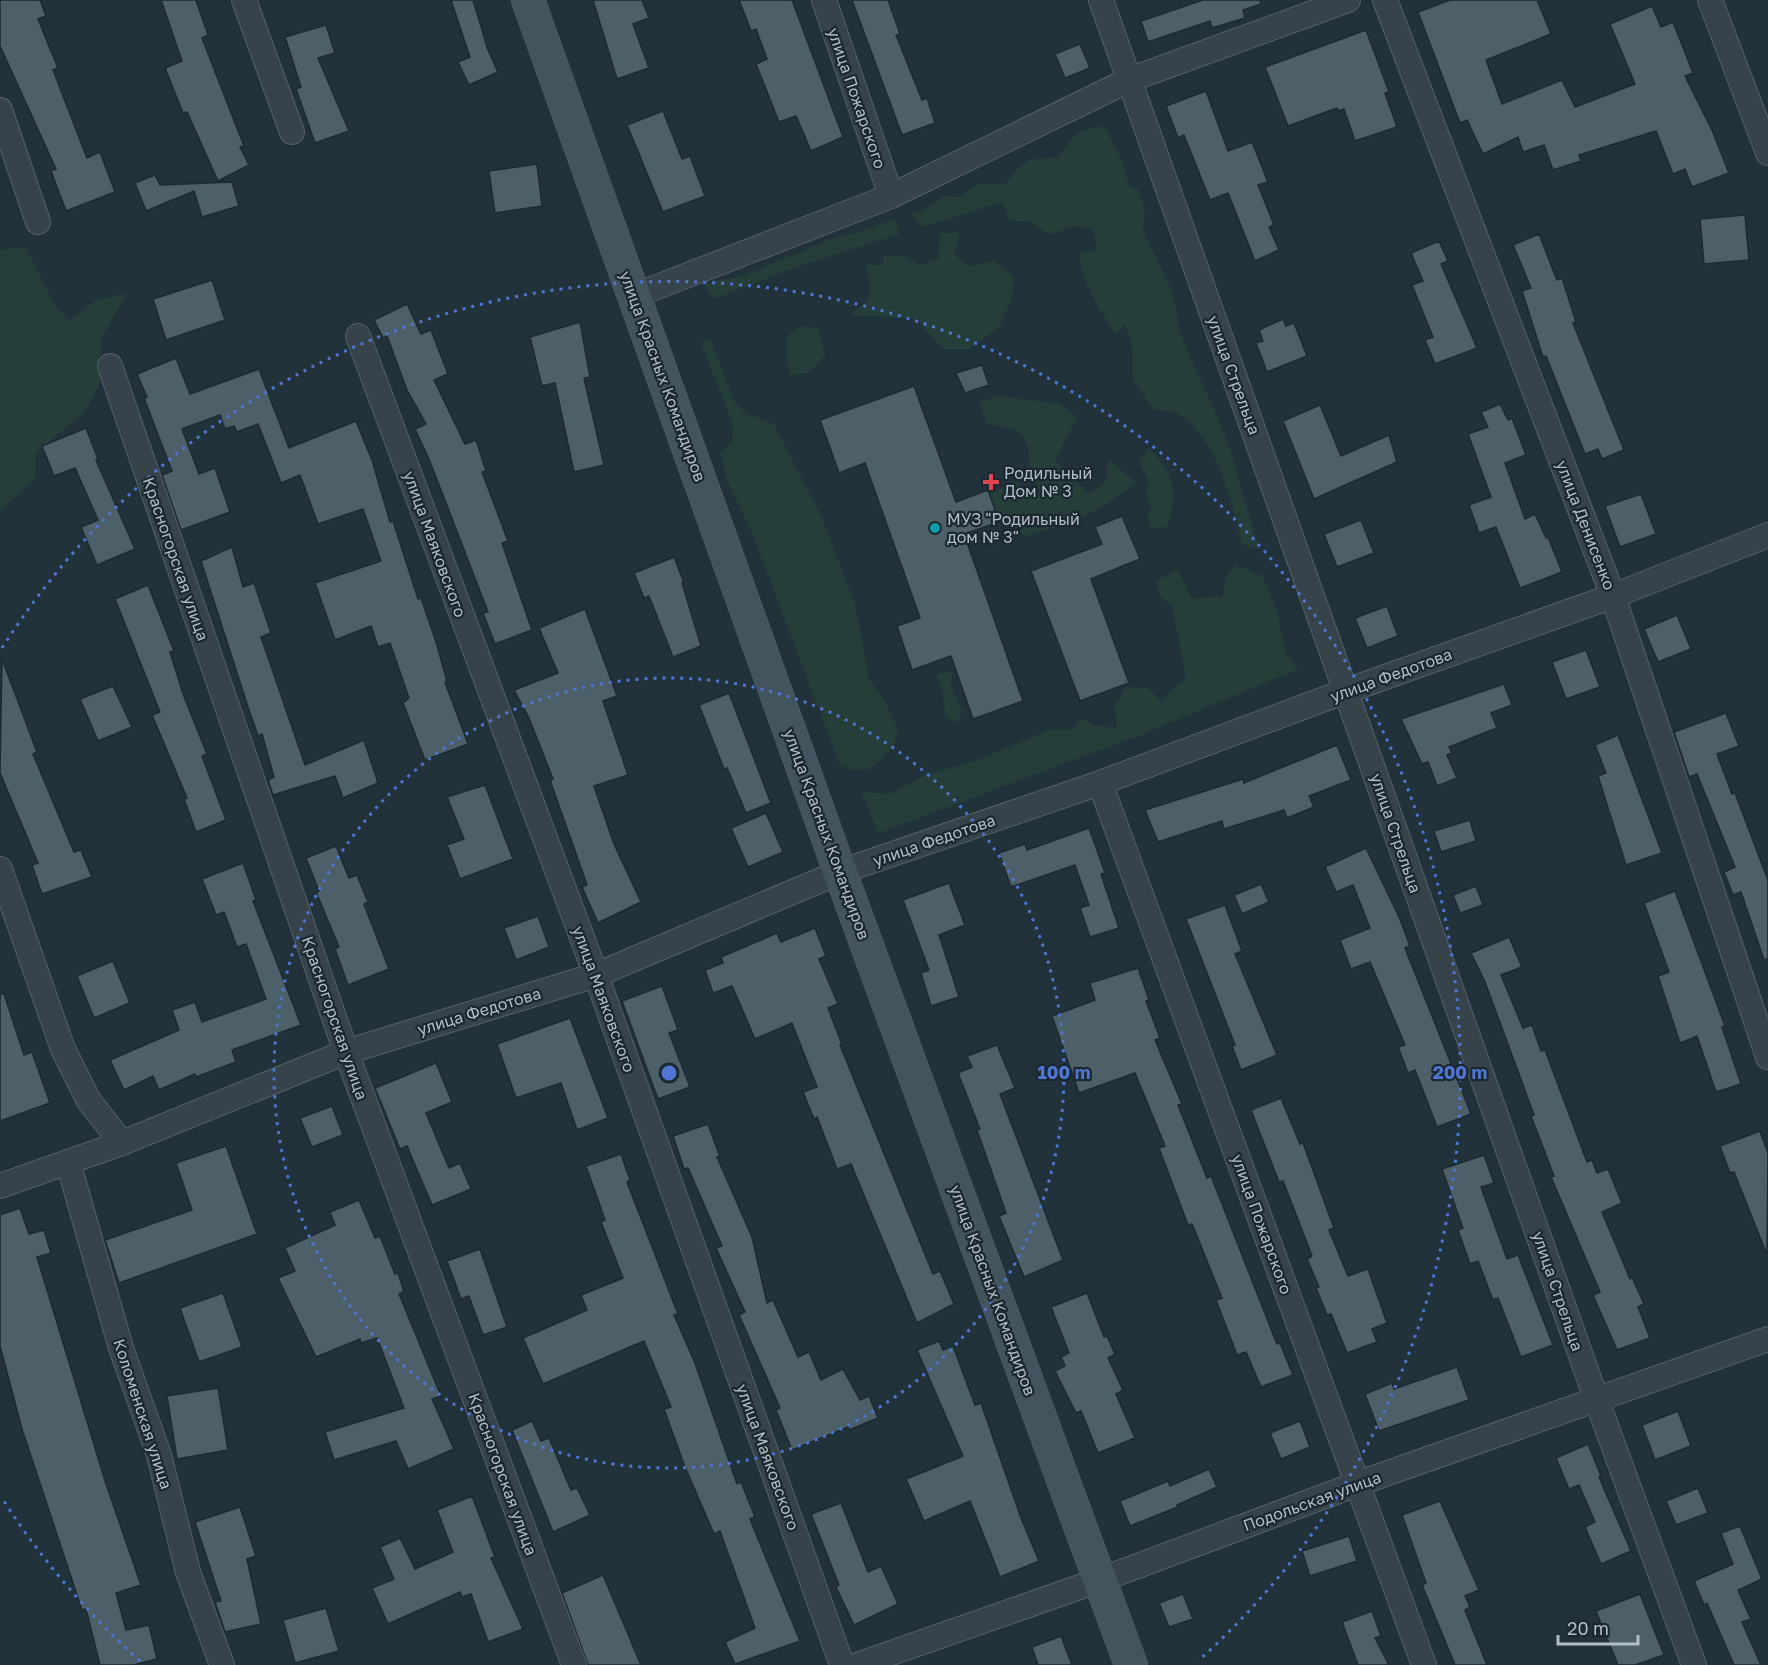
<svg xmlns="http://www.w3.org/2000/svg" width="1768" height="1665" viewBox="0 0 1768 1665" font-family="'Golos Text',sans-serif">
	<rect width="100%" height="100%" fill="#22323b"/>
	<g fill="#253e3a">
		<path d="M1104 126 1122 161 1129 186 1138 189 1145 211 1143 230 1173 293 1180 333 1228 442 1259 549 1242 544C1233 505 1217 438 1180 415 1173 410 1161 411 1153 409L1133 380V349L1125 324 1115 334C1100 308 1081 283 1079 253L1097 250 1093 229 1072 226 1050 235 1028 221H1010L1002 202 923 227 910 214 922 212 944 196 959 197 976 185 1007 183C1022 160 1030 157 1058 158L1077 132Z"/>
		<polygon points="895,218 899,234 788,270 714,299 702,283 743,276 833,238 866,230"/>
		<path d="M940 233H959L955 255 968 267 995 260 1014 278 1012 297 999 328 968 349H944L929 335 918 319 849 315C874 298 873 295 865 265H883V255L906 257 921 265 939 259Z"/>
		<polygon points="26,247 55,306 69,320 97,300 127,293 101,339 99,386 85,412 35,453 35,479 0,511 0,250"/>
		<polygon points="803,325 818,329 825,355 809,373 790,375 786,359 786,337"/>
		<polygon points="710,339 735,403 746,413 774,424 822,518 855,604 869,679 885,701 898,730 893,748 871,769 853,770 840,765 752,533 726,478 720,453 733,441 732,422 701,343"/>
		<polygon points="1000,396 1060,404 1077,417 1055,460 1088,493 1106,482 1108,459 1137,483 1113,500 1074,522 1025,536 1001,519 988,495 1017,480 1027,495 1044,497 1028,471 1029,447 1018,430 987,424 979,402"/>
		<path d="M1149 448C1175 477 1180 489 1167 527L1151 528 1147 514 1152 508 1145 491 1149 481 1138 461Z"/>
		<polygon points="1235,564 1262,576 1277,611 1285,652 1298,669 1141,735 879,833 861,792 891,794 923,776 975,761 1049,730 1073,730 1080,718 1094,725 1117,728 1115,705 1126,687 1148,688 1162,702 1174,687 1186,679 1172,606 1161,597 1155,581 1178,570 1191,598 1223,597 1226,577"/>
		<polygon points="952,671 951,686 963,711 956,723 945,717 943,693 937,675"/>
	</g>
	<g fill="#4d5f69" stroke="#1d2a32" stroke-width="1.5">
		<polygon points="0,0 40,0 46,16 38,19 58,68 53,70 87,158 100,152 115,192 66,211 51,171 56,169 0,46"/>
		<polygon points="161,0 196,0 208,35 202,38 244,146 240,147 249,165 218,181 187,112 183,113 165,68 182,61"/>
		<polygon points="451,0 473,0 488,50 498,72 469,85 458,62 470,57"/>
		<polygon points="593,0 642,0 649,18 633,24 649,68 617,79"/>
		<polygon points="739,0 792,0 843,137 811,151 796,116 779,122 756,64 767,59 756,29 751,31"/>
		<polygon points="852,0 888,0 900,34 896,35 922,100 927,98 935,123 902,135"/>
		<polygon points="1203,0 1260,0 1261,4 1243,10 1245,18 1212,28 1210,21 1148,42 1141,21"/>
		<polygon points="1450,0 1537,0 1551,34 1486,60 1502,104 1562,80 1575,107 1635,84 1610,24 1652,6 1661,27 1673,22 1693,73 1685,76 1712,130 1729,173 1692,187 1685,169 1673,174 1656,131 1579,155 1581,161 1553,170 1544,145 1523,152 1518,137 1483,154 1467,120 1460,123 1418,12"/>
		<polygon points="326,25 335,53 318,58 349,131 315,143 296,89 301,87 285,37"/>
		<polygon points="1366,30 1389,92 1385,93 1397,127 1355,141 1344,109 1338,111 1337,108 1288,126 1265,67"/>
		<polygon points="1080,44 1090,68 1065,78 1055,54"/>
		<polygon points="1206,91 1228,151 1252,142 1268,182 1258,185 1274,225 1269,227 1279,250 1255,261 1228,193 1210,200 1184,135 1178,138 1166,106"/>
		<polygon points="663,111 682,159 690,156 705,196 663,212 627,125"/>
		<polygon points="537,164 542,206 495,213 489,171"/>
		<polygon points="155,175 160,185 232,182 239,206 202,217 194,191 146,211 135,183"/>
		<polygon points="1745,215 1749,260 1704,264 1700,219"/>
		<polygon points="1539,234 1557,280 1562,278 1576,322 1573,323 1624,450 1602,459 1598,449 1585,454 1546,356 1543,357 1522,291 1531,288 1513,245"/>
		<polygon points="1439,241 1448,261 1441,264 1477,348 1435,364 1425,340 1433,337 1412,285 1423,281 1411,253"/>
		<polygon points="212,280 225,320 166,340 153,299"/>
		<polygon points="407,304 421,334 431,330 448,374 434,380 465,444 476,440 486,471 482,472 508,541 502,543 532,630 495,644 483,613 488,612 429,459 415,429 426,424 407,390 387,336 383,338 374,320"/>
		<polygon points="1283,319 1286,326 1294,323 1307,356 1267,372 1256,343 1263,341 1259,330"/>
		<polygon points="580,322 590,377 584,378 604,465 574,472 555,383 542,386 530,337"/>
		<polygon points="176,358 190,394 259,369 289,448 356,421 372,460 390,522 393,521 418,599 421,598 436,642 447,681 445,682 468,744 425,760 403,703 409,698 390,643 378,647 371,626 335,640 315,583 381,561 363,509 318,524 300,475 281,483 258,424 237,432 234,426 225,429 220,415 182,429 199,474 215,468 230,512 181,530 162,475 172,471 144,398 147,397 137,374"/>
		<polygon points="982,365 989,385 965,393 956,373"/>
		<polygon points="914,386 956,502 988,490 999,522 964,534 1023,701 973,719 951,656 912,670 897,626 920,618 865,463 839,473 820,420"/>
		<polygon points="1500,404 1508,420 1512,418 1526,455 1505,463 1525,519 1535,514 1546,538 1548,537 1562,572 1520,588 1496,527 1479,533 1469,505 1491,497 1468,434 1488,427 1481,412"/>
		<polygon points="1320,405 1341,456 1389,435 1397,462 1314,499 1283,421"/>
		<polygon points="86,428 98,459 96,460 135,549 97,565 81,527 98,520 75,468 54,476 42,446"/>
		<polygon points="1641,494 1656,534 1620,547 1605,506"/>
		<polygon points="1122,516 1140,559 1091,579 1129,683 1080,701 1031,571 1102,544 1095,527"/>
		<polygon points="1361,520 1374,553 1337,567 1324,534"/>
		<polygon points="232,547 243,587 254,583 271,633 261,637 305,765 364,740 378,783 343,798 335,776 273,795 268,780 274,777 262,734 258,736 248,707 201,561"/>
		<polygon points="674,557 684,583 682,583 701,646 673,657 649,596 644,598 634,573"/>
		<polygon points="148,585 174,651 170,652 183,694 207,754 202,756 226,820 196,832 184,799 187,798 152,715 160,712 115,599"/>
		<polygon points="1387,606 1398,636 1367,648 1355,618"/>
		<polygon points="585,609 617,696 603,701 628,775 594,786 614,844 641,902 598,923 582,887 587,885 550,780 553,779 529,718 514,690 558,673 539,628"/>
		<polygon points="1677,615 1691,649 1658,662 1644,629"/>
		<polygon points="1586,650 1600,687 1566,699 1552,662"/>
		<polygon points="2,659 37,752 33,754 74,852 81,850 92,877 42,894 32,865 38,863 0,773"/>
		<polygon points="1504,684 1512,705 1491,713 1497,728 1449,747 1452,753 1447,755 1457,778 1437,786 1428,762 1422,764 1401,719"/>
		<polygon points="113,686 132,727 98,741 80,699"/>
		<polygon points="729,693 771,803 746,813 727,768 724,769 699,705"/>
		<polygon points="1726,713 1739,746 1717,754 1732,794 1735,793 1768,880 1768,959 1764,960 1741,892 1733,895 1724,872 1735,867 1697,774 1689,777 1674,732"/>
		<polygon points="1618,735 1662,853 1626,865 1598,776 1606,773 1595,745"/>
		<polygon points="1337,745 1351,780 1309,796 1314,807 1287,818 1284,810 1224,829 1222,821 1158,842 1145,810 1243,779 1244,783"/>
		<polygon points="485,785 513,859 460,879 447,845 464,839 447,797"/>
		<polygon points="766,813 783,852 748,867 731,828"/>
		<polygon points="1470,820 1476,841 1441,852 1434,831"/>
		<polygon points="1089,828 1105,873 1101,874 1119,928 1090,937 1080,908 1089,905 1075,865 1011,887 999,853 1025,844 1027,850"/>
		<polygon points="336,846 349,878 357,875 368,902 364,904 389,969 348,985 335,949 339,947 316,892 319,891 306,858"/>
		<polygon points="1366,848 1399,917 1410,946 1405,948 1471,1114 1437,1127 1415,1070 1408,1073 1398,1047 1405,1045 1370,962 1351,969 1340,940 1370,928 1353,885 1336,892 1325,867"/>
		<polygon points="243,863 256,900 253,901 301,1025 232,1050 236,1062 196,1077 195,1074 159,1090 153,1076 124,1090 110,1060 179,1030 172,1010 195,1002 202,1022 266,999 246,944 237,947 224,912 216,915 202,879"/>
		<polygon points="949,883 965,925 939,935 959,997 931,1006 921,973 929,970 903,900"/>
		<polygon points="1261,884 1269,902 1242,914 1234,895"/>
		<polygon points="1476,886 1483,905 1460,913 1453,895"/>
		<polygon points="1675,891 1725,1026 1722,1027 1741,1084 1716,1092 1697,1036 1680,1043 1658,976 1669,972 1644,903"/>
		<polygon points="1225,905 1242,951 1235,954 1277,1055 1241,1070 1232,1046 1235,1045 1186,919"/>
		<polygon points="538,916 549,947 516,960 504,928"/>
		<polygon points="815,928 826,956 819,959 838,1004 828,1008 842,1044 840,1045 933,1274 940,1271 954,1304 917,1323 851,1164 837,1169 817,1117 814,1119 803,1092 817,1087 792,1023 755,1039 732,986 713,993 705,970 723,963 721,957 777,933 781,942"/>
		<polygon points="1509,937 1522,967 1501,975 1523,1028 1532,1025 1541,1051 1545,1050 1587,1162 1592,1160 1597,1173 1608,1169 1622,1203 1602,1212 1630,1279 1632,1277 1644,1304 1638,1307 1650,1338 1617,1350 1593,1295 1600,1292 1551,1177 1554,1176 1531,1116 1534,1115 1485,982 1471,953"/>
		<polygon points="113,961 130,1003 94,1018 77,976"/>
		<polygon points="1138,968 1149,1000 1146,1001 1160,1038 1155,1040 1182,1104 1178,1105 1207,1178 1211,1176 1277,1344 1280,1343 1293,1375 1261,1387 1246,1352 1237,1355 1216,1300 1222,1298 1192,1224 1188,1225 1159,1148 1165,1146 1135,1073 1079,1093 1052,1016 1095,1000 1090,983"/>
		<polygon points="662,986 678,1030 669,1033 690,1087 658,1099 622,1001"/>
		<polygon points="0,994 4,994 24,1055 32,1052 50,1103 0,1121"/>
		<polygon points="570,1018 608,1118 577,1130 561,1083 516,1098 497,1044"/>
		<polygon points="997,1045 1015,1088 1000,1094 1063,1260 1024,1277 999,1216 1006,1213 977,1130 980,1129 958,1073 972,1067 967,1056"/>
		<polygon points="436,1063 452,1102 426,1113 449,1168 460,1163 471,1189 432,1205 407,1146 400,1149 375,1088"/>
		<polygon points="1281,1098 1300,1144 1303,1143 1334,1228 1329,1230 1348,1276 1368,1269 1387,1323 1372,1329 1377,1342 1347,1353 1331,1314 1327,1315 1316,1288 1319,1287 1307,1259 1312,1256 1283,1181 1279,1182 1251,1110"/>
		<polygon points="332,1106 343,1135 312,1147 300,1118"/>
		<polygon points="708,1124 720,1157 717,1157 752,1237 767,1303 773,1300 798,1357 809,1352 821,1380 843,1369 860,1400 869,1396 878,1418 849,1430 848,1427 792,1450 776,1410 780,1408 739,1315 745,1312 716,1248 722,1246 688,1168 684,1169 673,1136"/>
		<polygon points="1760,1131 1768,1153 1767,1255 1734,1172 1730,1173 1720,1146"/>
		<polygon points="226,1146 257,1234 119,1283 105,1240 192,1210 176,1163"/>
		<polygon points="621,1154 630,1180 627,1182 678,1314 674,1315 695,1363 737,1484 741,1482 755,1517 750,1519 800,1641 735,1664 725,1642 755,1628 720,1531 714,1534 685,1467 664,1409 671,1407 644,1341 543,1384 523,1338 587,1310 581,1295 623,1278 601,1222 605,1220 586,1166"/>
		<polygon points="1484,1155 1494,1183 1481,1187 1507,1259 1518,1255 1553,1345 1521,1357 1498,1298 1493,1300 1478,1261 1470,1264 1458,1230 1463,1228 1442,1169"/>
		<polygon points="359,1200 375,1238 380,1236 395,1274 398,1273 404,1292 399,1294 441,1396 432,1399 454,1449 408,1469 396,1441 334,1460 325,1432 404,1408 377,1338 361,1343 360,1339 316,1357 278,1278 295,1271 285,1248 335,1225 330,1212"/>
		<polygon points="20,1208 29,1234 44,1230 51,1253 37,1257 106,1484 141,1585 116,1593 126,1630 149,1625 157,1659 133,1665 100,1665 86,1609 82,1610 22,1429 0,1346 0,1215"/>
		<polygon points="480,1249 507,1327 483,1335 469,1296 461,1299 447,1261"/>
		<polygon points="223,1293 242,1347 199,1362 180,1308"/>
		<polygon points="1087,1293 1104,1337 1107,1336 1115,1354 1108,1358 1123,1390 1116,1394 1135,1438 1098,1453 1081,1411 1076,1413 1055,1371 1065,1366 1061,1357 1069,1353 1051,1307"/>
		<polygon points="939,1341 943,1350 953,1346 975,1405 981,1403 1021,1518 1039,1561 1000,1577 970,1501 924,1521 906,1479 963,1456 917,1350"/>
		<polygon points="1457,1367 1469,1400 1379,1431 1365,1394 1392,1383 1394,1389"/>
		<polygon points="218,1388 228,1450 177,1459 167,1396"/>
		<polygon points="1678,1411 1691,1446 1655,1460 1642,1425"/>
		<polygon points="532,1421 541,1441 549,1438 571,1490 577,1488 590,1515 553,1532 512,1430"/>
		<polygon points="1300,1421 1310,1447 1281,1459 1270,1433"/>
		<polygon points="1588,1444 1601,1476 1599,1477 1631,1551 1601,1564 1585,1527 1595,1522 1579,1485 1569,1489 1556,1458"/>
		<polygon points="1209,1469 1217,1487 1177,1505 1178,1507 1130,1526 1120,1501 1168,1481 1170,1486"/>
		<polygon points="1698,1488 1708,1513 1676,1525 1666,1501"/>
		<polygon points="472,1496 495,1557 491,1558 523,1629 488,1642 471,1594 462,1597 460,1592 388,1624 372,1588 394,1579 380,1547 400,1538 415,1569 453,1552 437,1510"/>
		<polygon points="1440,1501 1479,1590 1465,1596 1470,1607 1465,1610 1487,1665 1455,1665 1422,1585 1426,1583 1402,1515"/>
		<polygon points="841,1503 868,1572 881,1566 898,1604 854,1625 836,1587 839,1585 811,1514"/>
		<polygon points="240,1507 256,1556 247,1559 261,1624 225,1632 215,1602 221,1601 195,1522"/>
		<polygon points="1740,1526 1762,1579 1738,1590 1751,1619 1742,1622 1761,1665 1734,1665 1707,1603 1704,1605 1694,1581 1733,1564 1721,1533"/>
		<polygon points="1349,1536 1357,1561 1310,1576 1302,1551"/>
		<polygon points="603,1575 641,1665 588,1665 562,1593"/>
		<polygon points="1183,1594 1193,1619 1169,1627 1159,1603"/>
		<polygon points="1640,1594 1664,1655 1635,1665 1618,1665 1596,1611"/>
		<polygon points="326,1608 339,1651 295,1663 283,1620"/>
		<polygon points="1372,1611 1381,1636 1375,1638 1389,1665 1358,1665 1342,1622"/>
		<polygon points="1061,1636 1072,1665 1038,1665 1032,1647"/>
	</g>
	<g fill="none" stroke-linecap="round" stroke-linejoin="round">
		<g stroke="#546169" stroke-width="26">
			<g id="street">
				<polyline points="244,0 292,132"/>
				<polyline points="824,0 891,196"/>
				<polyline points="1101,0 1597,1401 1694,1665"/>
				<polyline points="1385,0 1613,596 1768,1057"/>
				<polyline points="1710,0 1768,153"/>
				<polyline points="0,110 38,222"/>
				<polyline points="634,296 891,196 1129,80 1348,0"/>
				<polyline points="358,336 596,975 842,1665"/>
				<polyline points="110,366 346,1052 574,1665"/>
				<polyline points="1100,783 1424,1665"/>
				<polyline points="0,869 63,1049 89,1101 122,1143"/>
				<polyline points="68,1162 121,1348 159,1455 188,1572 222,1665"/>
				<polyline points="0,1186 122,1143 346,1052 596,975 840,872 1100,783 1346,691 1613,596 1768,535"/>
				<polyline points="857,1665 1100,1580 1357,1484 1768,1339"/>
			</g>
		</g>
		<g stroke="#546169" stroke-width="34">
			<polyline id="secondary" points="528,0 840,872 1131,1665"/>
		</g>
		<use href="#street" stroke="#36434b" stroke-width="24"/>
		<use href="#secondary" stroke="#44545e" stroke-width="33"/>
	</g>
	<g fill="none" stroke="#5175d2" stroke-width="3" stroke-dasharray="3 6">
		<circle cx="669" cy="1073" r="395"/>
		<path d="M140 1661A791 791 0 0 1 2 1498M2 648A791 791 0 1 1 1198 1661"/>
	</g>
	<path fill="#e0444e" stroke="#1b2830" stroke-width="2" d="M988 473h6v6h6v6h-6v6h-6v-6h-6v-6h6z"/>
	<circle fill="#0f9aa8" stroke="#1b2830" stroke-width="2" cx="935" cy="528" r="6"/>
	<g text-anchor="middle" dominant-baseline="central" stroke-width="4.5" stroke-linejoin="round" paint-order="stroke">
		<g font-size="16" fill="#b1bec7" stroke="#1b2830">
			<text transform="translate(857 98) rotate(71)">улица Пожарского</text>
			<text transform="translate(1234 375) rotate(70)">улица Стрельца</text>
			<text transform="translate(663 376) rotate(70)">улица Красных Командиров</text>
			<text transform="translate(1586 525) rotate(69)">улица Денисенко</text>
			<text transform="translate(435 544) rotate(70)">улица Маяковского</text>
			<text transform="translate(176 559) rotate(71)">Красногорская улица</text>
			<text transform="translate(1391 675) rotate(-20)">улица Федотова</text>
			<text transform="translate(1396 833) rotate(71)">улица Стрельца</text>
			<text transform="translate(827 834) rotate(70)">улица Красных Командиров</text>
			<text transform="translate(934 840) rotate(-19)">улица Федотова</text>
			<text transform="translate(604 999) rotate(70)">улица Маяковского</text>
			<text transform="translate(479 1011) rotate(-17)">улица Федотова</text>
			<text transform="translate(335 1018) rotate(71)">Красногорская улица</text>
			<text transform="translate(1262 1224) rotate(70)">улица Пожарского</text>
			<text transform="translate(993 1290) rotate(70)">улица Красных Командиров</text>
			<text transform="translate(1558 1291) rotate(71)">улица Стрельца</text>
			<text transform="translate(143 1414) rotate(72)">Коломенская улица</text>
			<text transform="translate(768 1457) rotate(70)">улица Маяковского</text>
			<text transform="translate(503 1474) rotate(70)">Красногорская улица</text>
			<text transform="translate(1312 1501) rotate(-20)">Подольская улица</text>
		</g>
		<g font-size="16" fill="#b1bec7" stroke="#1b2830" text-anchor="start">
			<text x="1004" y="473">Родильный<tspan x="1004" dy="18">Дом № 3</tspan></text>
			<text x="947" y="519">МУЗ "Родильный<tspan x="947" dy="18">дом № 3"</tspan></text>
		</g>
	</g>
	<circle cx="669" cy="1073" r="9" fill="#5175d2" stroke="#1b2830" stroke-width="3"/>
	<g font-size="18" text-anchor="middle" font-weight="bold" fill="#5175d2" stroke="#1b2830" stroke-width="4.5" stroke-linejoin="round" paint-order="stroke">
		<text x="1064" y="1079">100 m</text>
		<text x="1460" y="1079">200 m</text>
	</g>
	<path d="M1558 1635v9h80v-9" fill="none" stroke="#b1bec7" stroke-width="3"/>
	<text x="1567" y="1635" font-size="18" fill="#b1bec7" stroke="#1b2830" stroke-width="4.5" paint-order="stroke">20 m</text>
</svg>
